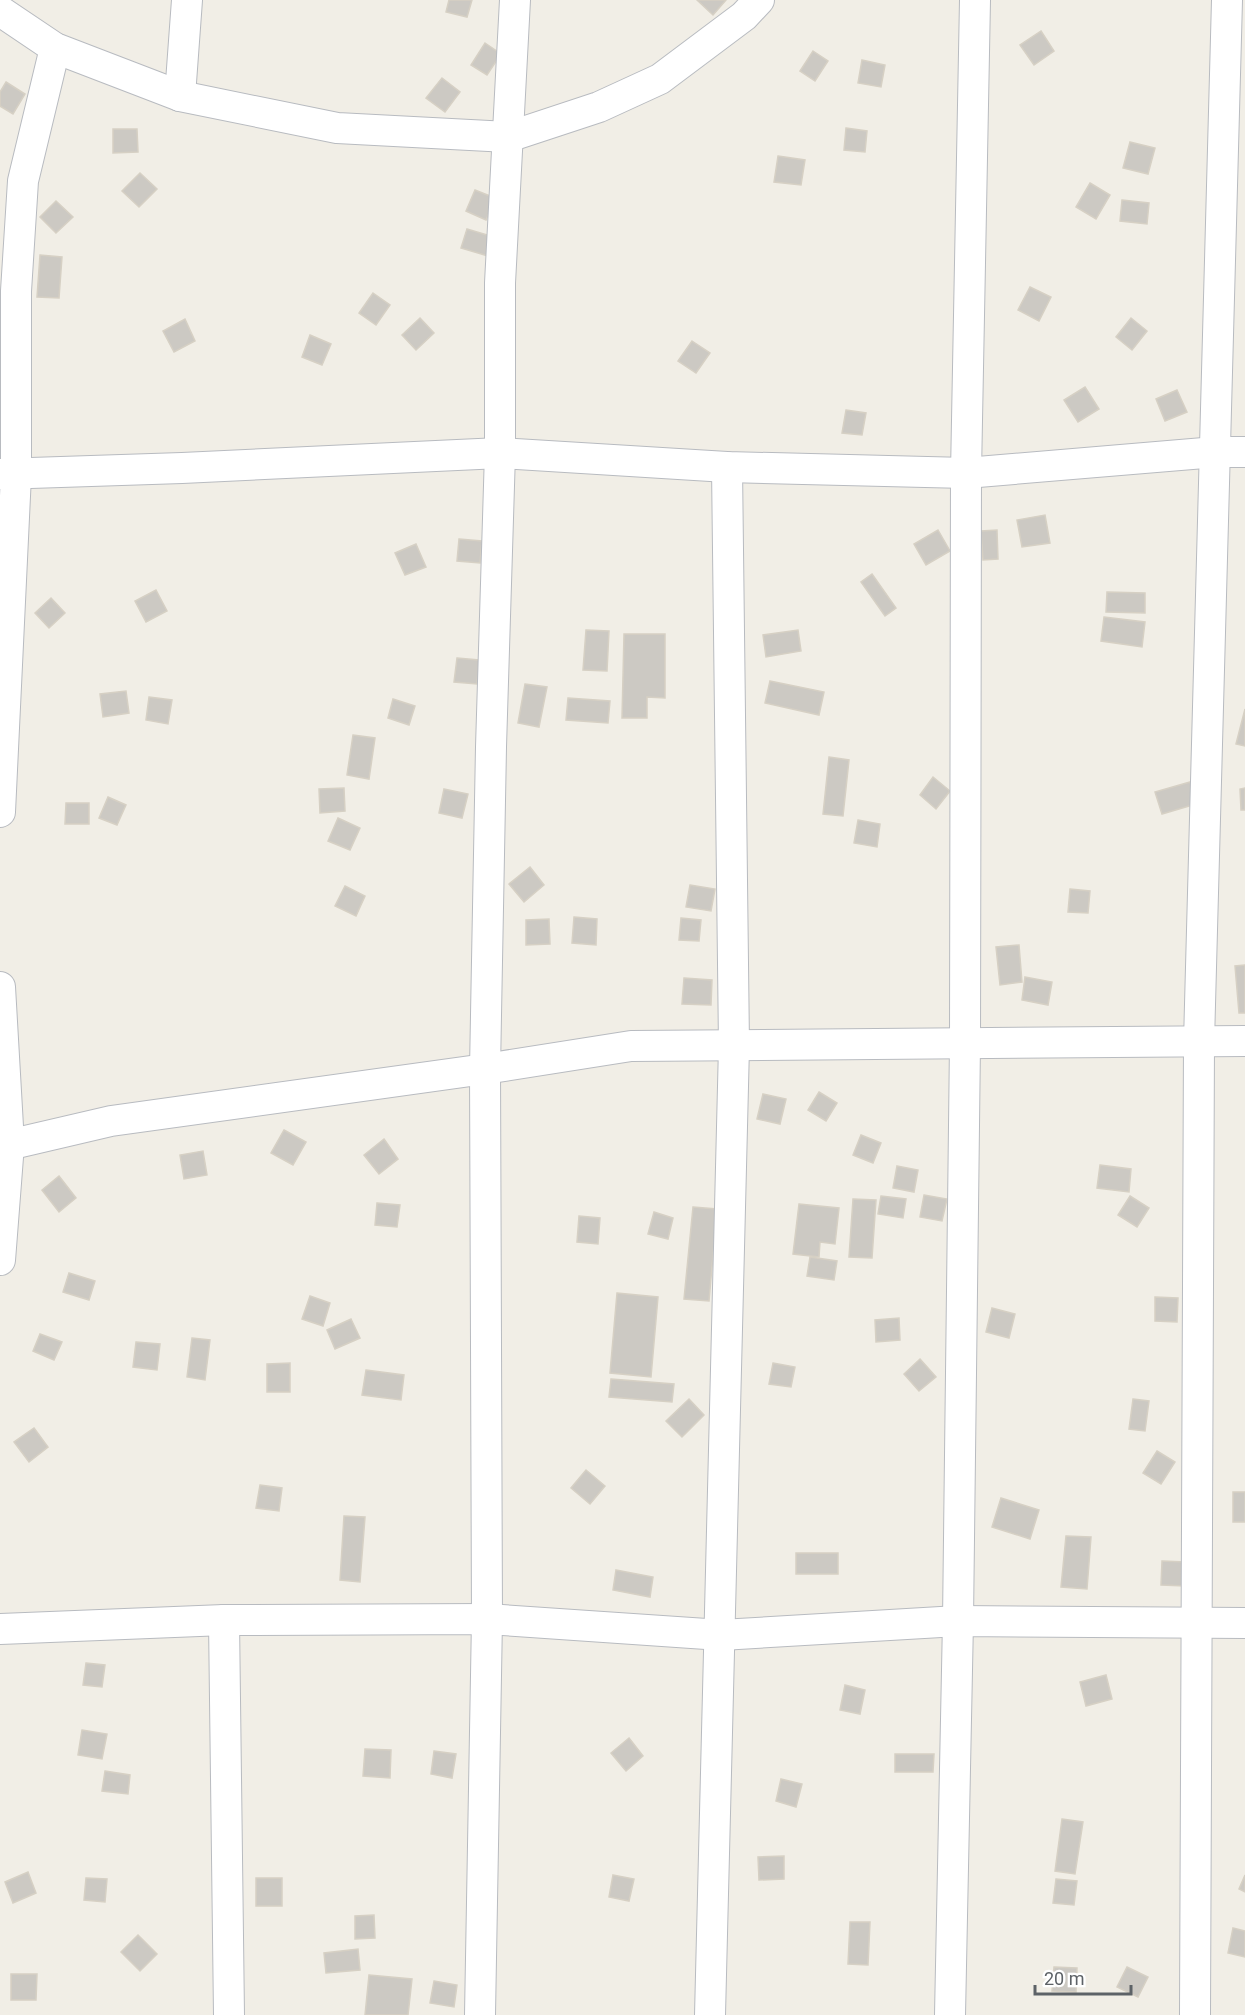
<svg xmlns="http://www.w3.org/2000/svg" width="1245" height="2015" viewBox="0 0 1245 2015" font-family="Roboto,sans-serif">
	<rect width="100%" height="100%" fill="#f1eee6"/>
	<g fill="#ccc9c3" stroke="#d6d0c4" stroke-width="1.5">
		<polygon points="449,0 472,0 467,17 446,12"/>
		<polygon points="697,0 726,0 713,15"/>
		<polygon points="1041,31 1054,51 1034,65 1020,45"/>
		<polygon points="485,43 501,54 487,75 471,65"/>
		<polygon points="813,51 828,61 815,81 800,71"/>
		<polygon points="862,60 885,65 881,87 858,83"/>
		<polygon points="442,78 460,92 445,112 426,98"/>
		<polygon points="6,82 25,94 13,114 0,106 0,92"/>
		<polygon points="846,128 867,131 865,152 844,150"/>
		<polygon points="113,129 137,129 138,152 113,153"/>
		<polygon points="1130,142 1155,148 1148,174 1123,168"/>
		<polygon points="778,156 805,160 801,185 774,182"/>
		<polygon points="140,173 157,189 139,207 122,191"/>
		<polygon points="1090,183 1110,195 1096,219 1076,207"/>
		<polygon points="475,190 495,198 486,220 466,211"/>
		<polygon points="1122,200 1149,203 1147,224 1120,221"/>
		<polygon points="56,201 73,217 56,233 40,217"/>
		<polygon points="467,229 494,237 488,256 461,248"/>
		<polygon points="40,255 62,257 59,298 37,297"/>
		<polygon points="1030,287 1051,297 1039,321 1018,310"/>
		<polygon points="373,293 390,305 376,325 359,313"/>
		<polygon points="420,318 434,333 416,350 402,335"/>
		<polygon points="1131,318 1147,331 1132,350 1116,337"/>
		<polygon points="185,319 195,341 174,352 163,331"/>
		<polygon points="310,335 331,344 322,365 302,357"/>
		<polygon points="692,341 710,353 696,373 678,361"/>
		<polygon points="1085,387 1099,409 1078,422 1064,400"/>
		<polygon points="1177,390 1187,412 1165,421 1156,399"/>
		<polygon points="846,410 866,413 862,435 842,433"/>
		<polygon points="1045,515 1050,543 1022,547 1017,520"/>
		<polygon points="938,530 950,551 926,565 914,544"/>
		<polygon points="997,530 998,559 983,560 981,531"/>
		<polygon points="459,539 482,541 480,563 457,561"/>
		<polygon points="416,544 426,567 405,575 395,553"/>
		<polygon points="872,574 896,608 885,616 861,582"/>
		<polygon points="156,590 167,611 146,622 135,601"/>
		<polygon points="1107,592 1145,593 1145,613 1106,612"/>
		<polygon points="51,598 65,613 49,628 35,613"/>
		<polygon points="1104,617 1145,622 1142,647 1101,641"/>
		<polygon points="586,630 609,631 607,671 583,670"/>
		<polygon points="798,630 801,651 766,657 763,635"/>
		<polygon points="624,634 665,634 665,698 647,697 647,718 622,718"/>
		<polygon points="457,658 479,660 477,684 454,682"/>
		<polygon points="770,681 824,692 819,715 765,703"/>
		<polygon points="525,684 547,687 539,727 518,723"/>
		<polygon points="126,691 129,713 103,717 100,694"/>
		<polygon points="149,697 172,700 168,724 146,720"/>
		<polygon points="568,698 610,701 608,723 566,720"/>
		<polygon points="393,699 415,706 409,725 388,718"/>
		<polygon points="1245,709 1245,746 1236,744"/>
		<polygon points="353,735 375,738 369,779 347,775"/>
		<polygon points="829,757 849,760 843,816 823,814"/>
		<polygon points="933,777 950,791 936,809 920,795"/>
		<polygon points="1190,782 1196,804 1162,814 1155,792"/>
		<polygon points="344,788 345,811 320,813 319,789"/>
		<polygon points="1245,788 1245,810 1241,810 1240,789"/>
		<polygon points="444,789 468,794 462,818 439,813"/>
		<polygon points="108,797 126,805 117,825 99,818"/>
		<polygon points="66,803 89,803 89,824 65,824"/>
		<polygon points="338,818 360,828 350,850 328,841"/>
		<polygon points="858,820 880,824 877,847 854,843"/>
		<polygon points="530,867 544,885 524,902 509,884"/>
		<polygon points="690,885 715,889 711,911 686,907"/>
		<polygon points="345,886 365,896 356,916 335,906"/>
		<polygon points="1070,889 1090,891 1088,913 1068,912"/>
		<polygon points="574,917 597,919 596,945 572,943"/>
		<polygon points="681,918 701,920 699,941 679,940"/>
		<polygon points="549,919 550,944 526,945 526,920"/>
		<polygon points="1019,945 1022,982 1000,985 996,947"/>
		<polygon points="1245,965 1245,1013 1239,1013 1235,966"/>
		<polygon points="1025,977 1052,982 1048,1005 1022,1000"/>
		<polygon points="684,978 712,980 711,1005 682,1004"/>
		<polygon points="819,1092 837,1103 826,1121 808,1110"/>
		<polygon points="763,1094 786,1099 780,1124 757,1119"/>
		<polygon points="284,1130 306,1142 293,1165 271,1153"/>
		<polygon points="861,1135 881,1143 873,1163 853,1155"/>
		<polygon points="384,1139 398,1159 379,1174 364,1155"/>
		<polygon points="203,1151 207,1175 184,1179 180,1155"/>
		<polygon points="1100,1165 1131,1169 1129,1192 1097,1188"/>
		<polygon points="897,1166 918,1170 914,1192 893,1188"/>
		<polygon points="59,1176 76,1198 59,1212 42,1190"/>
		<polygon points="924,1195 947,1199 942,1221 920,1217"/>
		<polygon points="881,1196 906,1199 903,1218 878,1214"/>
		<polygon points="1130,1196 1149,1208 1137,1227 1118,1215"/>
		<polygon points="853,1199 876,1200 872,1258 849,1257"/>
		<polygon points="377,1203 400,1205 397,1227 375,1225"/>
		<polygon points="799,1204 839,1208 835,1244 820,1242 819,1257 793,1254"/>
		<polygon points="693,1207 717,1209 709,1301 684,1299"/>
		<polygon points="654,1212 673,1218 668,1239 648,1234"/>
		<polygon points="579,1216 600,1218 598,1244 577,1242"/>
		<polygon points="810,1257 837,1261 834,1280 807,1276"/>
		<polygon points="69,1273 95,1281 89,1300 63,1292"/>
		<polygon points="617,1293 658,1297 651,1377 610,1373"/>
		<polygon points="310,1296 330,1303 323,1326 302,1319"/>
		<polygon points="1155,1297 1178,1298 1177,1322 1155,1321"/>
		<polygon points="992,1308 1015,1314 1009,1338 986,1332"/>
		<polygon points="899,1318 900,1340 876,1342 875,1320"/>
		<polygon points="351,1319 360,1338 335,1349 327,1330"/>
		<polygon points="40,1334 62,1342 54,1360 33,1351"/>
		<polygon points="192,1338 210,1340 205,1380 187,1377"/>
		<polygon points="136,1342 160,1344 157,1370 133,1367"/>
		<polygon points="920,1359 936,1377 919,1391 904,1374"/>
		<polygon points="290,1363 290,1392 267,1392 267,1364"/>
		<polygon points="773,1363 795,1367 791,1387 769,1384"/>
		<polygon points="366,1370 404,1375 401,1400 362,1395"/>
		<polygon points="611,1379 674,1384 672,1402 609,1397"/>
		<polygon points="689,1399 704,1415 682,1437 666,1421"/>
		<polygon points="1133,1399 1149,1401 1145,1431 1129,1429"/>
		<polygon points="34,1428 48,1447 29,1462 14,1442"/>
		<polygon points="1157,1451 1175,1462 1161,1484 1143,1473"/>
		<polygon points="586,1470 605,1486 590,1504 571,1488"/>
		<polygon points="260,1485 282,1488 279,1511 256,1508"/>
		<rect x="1233" y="1492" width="12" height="30"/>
		<polygon points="1001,1498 1039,1510 1030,1539 992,1527"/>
		<polygon points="344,1516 365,1517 360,1582 340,1580"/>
		<polygon points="1066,1536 1091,1537 1087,1589 1061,1587"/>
		<rect x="796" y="1553" width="42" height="21"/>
		<polygon points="1162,1561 1186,1562 1185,1586 1161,1585"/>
		<polygon points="616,1570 653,1577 650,1597 613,1590"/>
		<polygon points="86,1663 105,1665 102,1687 83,1685"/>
		<polygon points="1106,1675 1112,1699 1086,1706 1080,1682"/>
		<polygon points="845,1685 865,1690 860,1714 840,1710"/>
		<polygon points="82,1730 107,1734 102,1759 78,1755"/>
		<polygon points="629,1738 643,1756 626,1771 611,1753"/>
		<polygon points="365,1749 391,1750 390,1778 363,1776"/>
		<polygon points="434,1751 456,1754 452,1778 431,1774"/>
		<polygon points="895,1754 934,1754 933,1772 895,1772"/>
		<polygon points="105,1771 130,1775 128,1794 102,1791"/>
		<polygon points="781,1779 802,1784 796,1807 776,1801"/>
		<polygon points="1062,1819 1083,1822 1075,1874 1055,1871"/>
		<polygon points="784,1856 784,1879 759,1880 758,1857"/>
		<polygon points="28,1872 36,1893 13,1903 5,1882"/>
		<polygon points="613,1875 634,1879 629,1901 609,1897"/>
		<polygon points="1245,1875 1245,1892 1239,1889"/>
		<polygon points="86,1878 107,1879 105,1902 84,1900"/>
		<rect x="256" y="1878" width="26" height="28"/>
		<polygon points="1056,1879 1077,1881 1074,1905 1053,1903"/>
		<polygon points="374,1915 375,1938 355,1939 355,1916"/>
		<polygon points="850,1922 870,1922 868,1965 848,1964"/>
		<polygon points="1233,1928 1245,1931 1245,1957 1228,1953"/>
		<polygon points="138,1935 157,1954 140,1971 121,1952"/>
		<polygon points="358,1949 360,1970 326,1973 324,1953"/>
		<polygon points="1054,1967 1077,1968 1076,1992 1052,1991"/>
		<polygon points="1127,1967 1148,1977 1138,1997 1117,1987"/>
		<polygon points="11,1974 37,1974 36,2000 11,2000"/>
		<polygon points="369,1975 412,1979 408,2015 365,2015"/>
		<polygon points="434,1981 457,1985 454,2007 430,2003"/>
	</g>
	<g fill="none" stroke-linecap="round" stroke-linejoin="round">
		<g stroke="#b8bbc0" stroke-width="32">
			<g id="street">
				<polyline points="0,11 55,48 180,96 337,128 508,137 599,107 660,79 744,16 759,0"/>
				<polyline points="180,96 187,0"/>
				<polyline points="0,474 182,468 500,453 727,467 966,473 1216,452 1245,452"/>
				<polyline points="0,812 16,475 16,291 23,181 55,48"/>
				<polyline points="0,987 9,1144 0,1260"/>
				<polyline points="0,1147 111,1121 485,1069 631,1046 1245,1041"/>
				<polyline points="224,1620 229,2015"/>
				<polyline points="0,1629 224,1620 487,1619 721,1635 958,1621 1245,1623"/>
				<polyline points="480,2015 487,1619 485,1069 491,747 500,453 500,283 515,0"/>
				<polyline points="710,2015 734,1046 727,467"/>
				<polyline points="950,2015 958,1621 965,1043 966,473 975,0"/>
				<polyline points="1195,2015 1199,1042 1227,0"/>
			</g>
		</g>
		<use href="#street" stroke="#fff" stroke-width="30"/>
	</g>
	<path d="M1035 1985v9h96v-9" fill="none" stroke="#5d6267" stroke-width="3"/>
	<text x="1044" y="1985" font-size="18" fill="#5d6267" stroke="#ffffff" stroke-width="4.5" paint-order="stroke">20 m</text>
</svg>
